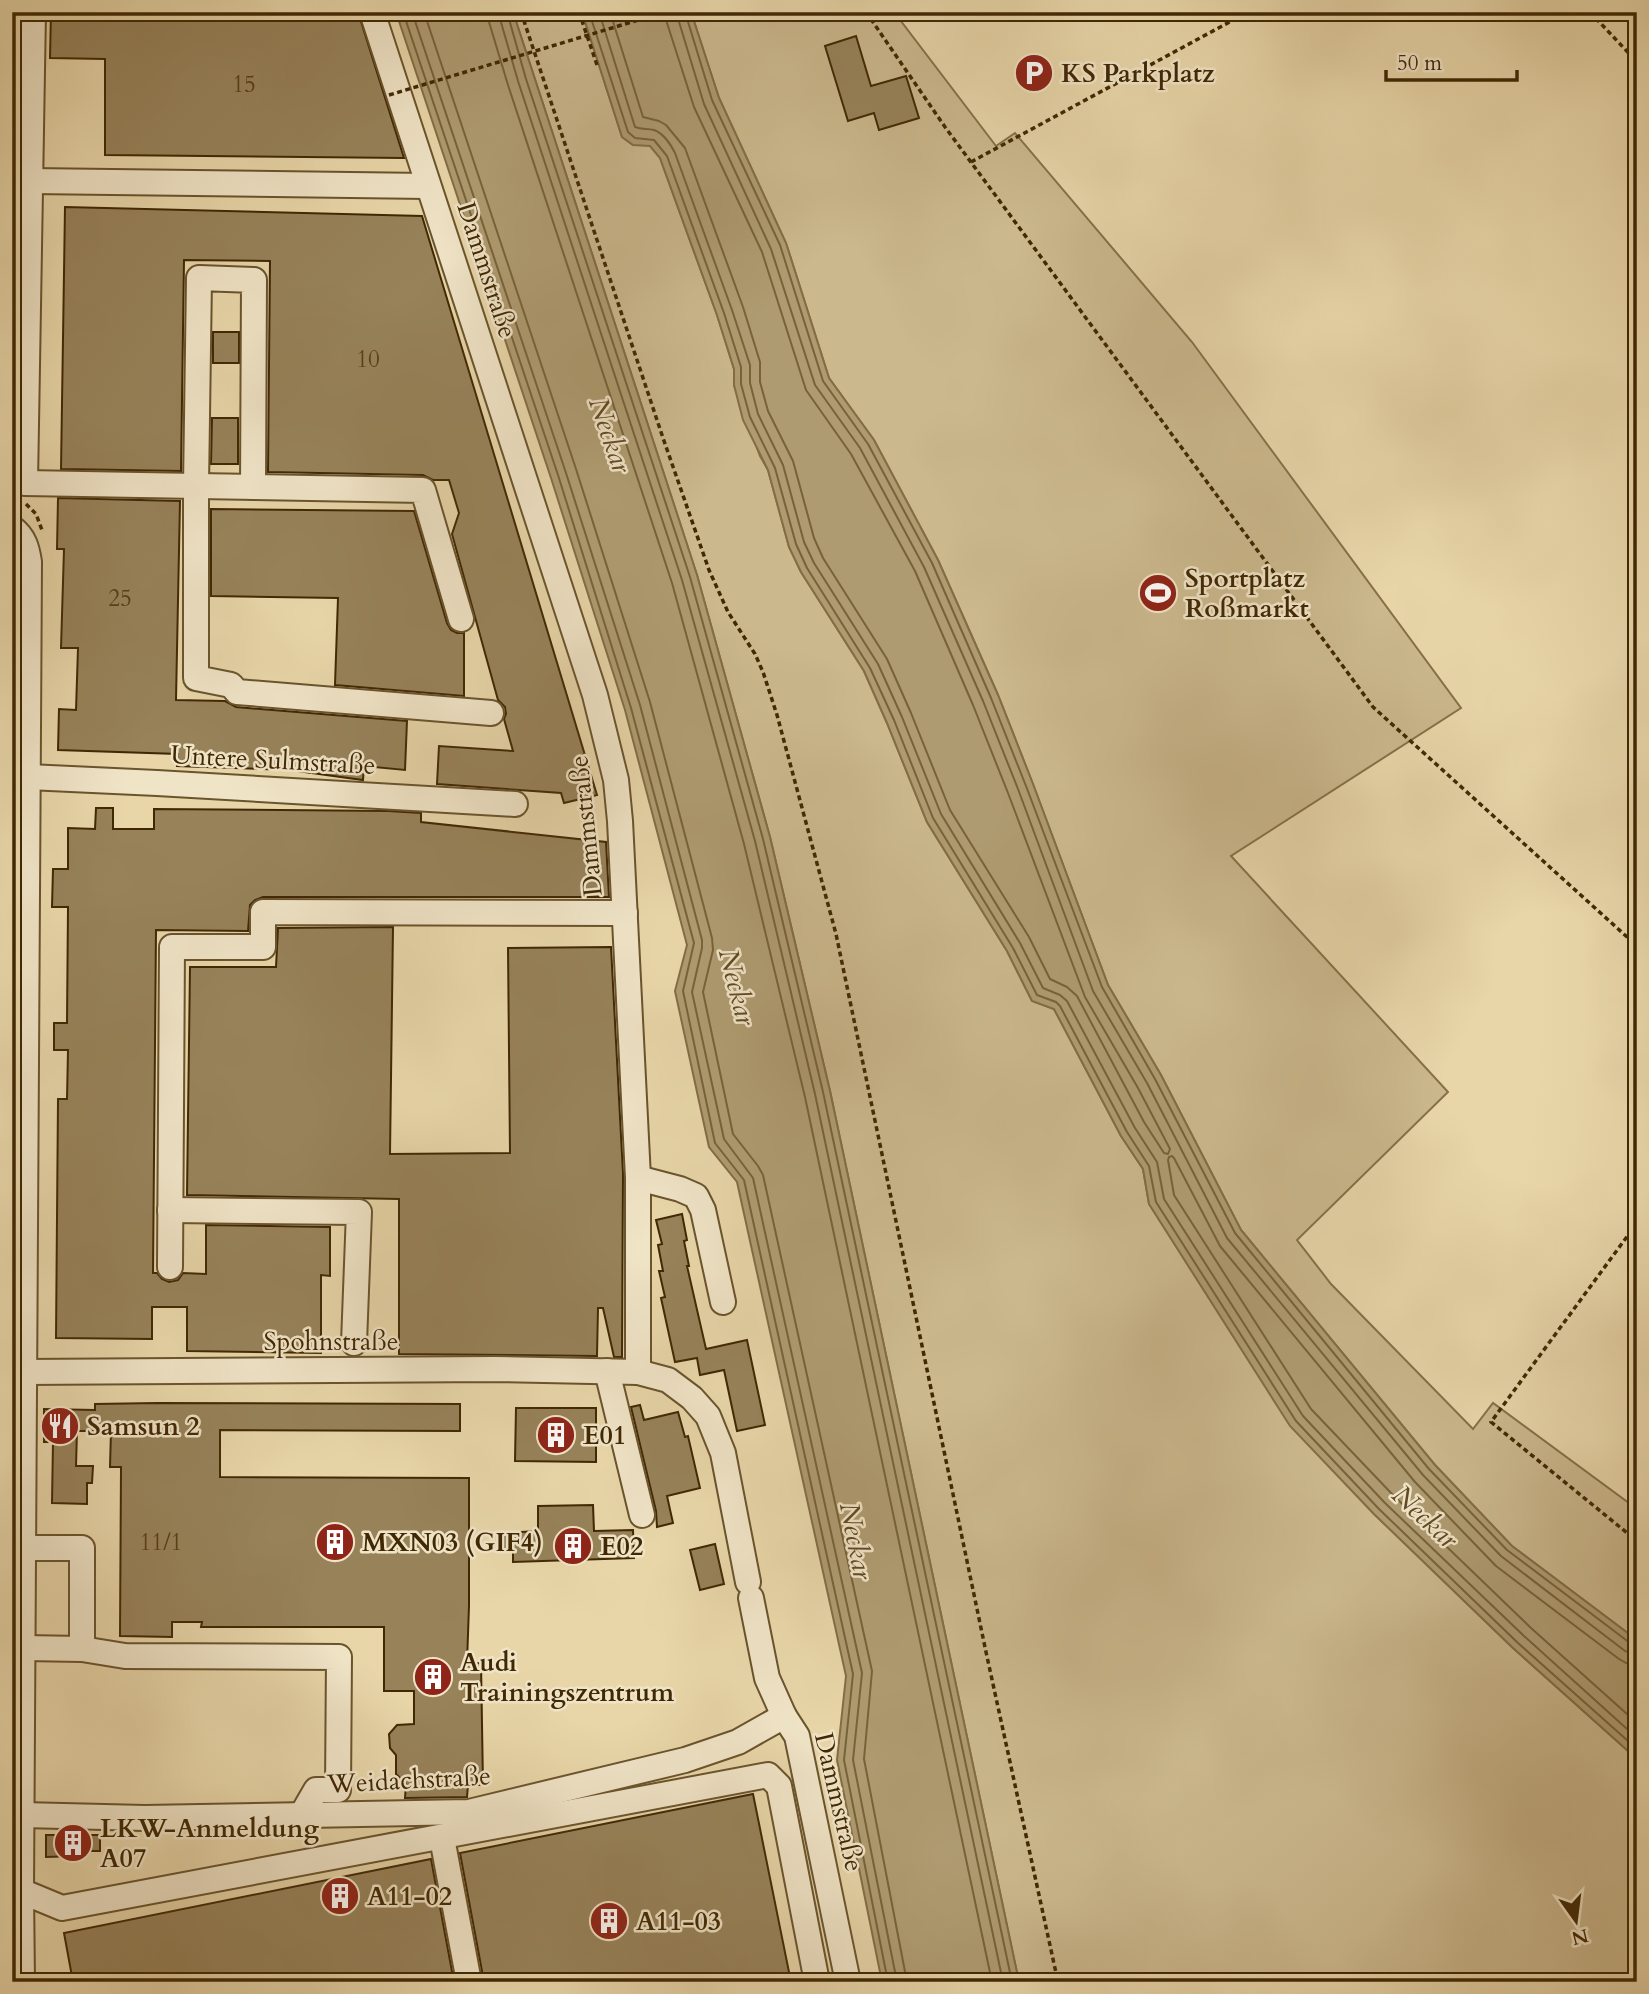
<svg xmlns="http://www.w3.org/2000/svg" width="1649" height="1994" viewBox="0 0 1649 1994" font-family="Cardo,serif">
	<rect width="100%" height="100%" fill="#e8d6a9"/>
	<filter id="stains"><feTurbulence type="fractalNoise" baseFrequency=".00286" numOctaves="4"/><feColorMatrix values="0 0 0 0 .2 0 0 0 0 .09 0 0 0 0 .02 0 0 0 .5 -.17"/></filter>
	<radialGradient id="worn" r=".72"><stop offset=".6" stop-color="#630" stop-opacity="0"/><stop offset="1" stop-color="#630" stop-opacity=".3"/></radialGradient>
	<g fill="#cbb88d" stroke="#867048" stroke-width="2">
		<polygon points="513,12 582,12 622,137 633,145 650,145 660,158 717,315 734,369 734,385 760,456 768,470 789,547 801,572 864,671 887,723 927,822 1007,951 1032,1001 1054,1009 1121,1136 1143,1169 1149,1204 1290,1425 1374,1514 1513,1648 1637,1759 1637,1982 1019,1982 830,1091 770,837 697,575"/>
		<polygon points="691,12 894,12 996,146 1015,133 1192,342 1461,708 1231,856 1448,1092 1297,1240 1331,1284 1473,1429 1493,1403 1637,1509 1637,1640 1512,1546 1435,1465 1241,1230 1161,1075 1108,985 1033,784 998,695 938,560 874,440 829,378 786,243 719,98"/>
	</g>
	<g fill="#af9b71" stroke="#836d45" stroke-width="2">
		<polygon points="396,12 513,12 697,575 770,837 830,1091 1019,1982 882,1982 837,1760 846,1676 737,1182 709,1147 675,991 687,945 625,710 551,478"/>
		<polygon points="582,12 691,12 719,98 786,243 829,378 874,440 938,560 998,695 1033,784 1108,985 1161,1075 1241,1230 1435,1465 1512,1546 1637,1640 1637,1759 1513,1648 1374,1514 1290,1426 1149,1204 1143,1169 1121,1136 1054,1009 1032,1001 1007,951 927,822 887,723 864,671 801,572 789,547 768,470 743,420 734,385 734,369 717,315 660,158 650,146 633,145 622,137"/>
	</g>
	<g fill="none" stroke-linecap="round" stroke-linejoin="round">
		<g stroke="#78623a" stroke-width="2">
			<polyline points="403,12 558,475 631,708 694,943 683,991 715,1143 744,1180 853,1674 844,1760 888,1982"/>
			<polyline points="412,12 566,473 640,705 702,940 702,948 692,992 724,1139 753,1178 862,1673 853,1760 897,1982"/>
			<polyline points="424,12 576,469 650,702 712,938 713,950 703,992 733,1134 758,1166 763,1175 872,1671 864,1759 907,1982"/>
			<polyline points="487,12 489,22 508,85 672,583 744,844 805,1097 992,1982"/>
			<polyline points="498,12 518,81 682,580 755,841 815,1094 1003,1982"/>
			<polyline points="507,12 526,79 690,577 763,839 823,1092 1012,1982"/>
			<polyline points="589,12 628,132 635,138 654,140 667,156 724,313 741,367 741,384 750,417 775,468 796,544 807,568 870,668 894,720 933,818 1013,948 1037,995 1056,1002 1060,1006 1127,1132 1149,1166 1156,1202 1296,1421 1379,1509 1518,1643 1637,1749"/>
			<path d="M599 12 635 127C642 130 647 128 654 130 663 133 671 145 675 153L732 310 750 365V383L758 414 783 465 804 542 814 563 878 664 902 717 941 814 1020 943 1043 988 1060 995 1067 1001 1135 1128 1157 1162 1164 1199 1303 1416 1385 1503 1524 1636 1637 1738"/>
			<polyline points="610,12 643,117 659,121 666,125 685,148 743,307 760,362 760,382 768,411 793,461 814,538 823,558 887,659 911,713 950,810 1029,937 1050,979 1067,987 1077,996 1144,1122 1164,1153 1168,1154 1170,1149 1138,1088 1085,997 1008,793 973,705 915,571 851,454 806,390 762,252 694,107 667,23 666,12"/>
			<polyline points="676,12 704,104 771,249 815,385 860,448 924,567 983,701 1018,789 1093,991 1147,1083 1227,1238 1423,1475 1501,1556 1625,1651 1637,1654"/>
			<polyline points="685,12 712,100 780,245 823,381 868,444 932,563 991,698 1026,786 1102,987 1155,1079 1235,1233 1429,1469 1507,1550 1630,1643 1637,1645"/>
			<polyline points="1637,1664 1626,1663 1619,1659 1496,1566 1415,1482 1220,1246 1174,1158 1172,1156 1169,1157 1168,1160 1174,1195 1311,1409 1393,1495 1531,1628 1637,1723"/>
		</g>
	</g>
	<g fill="#97825a" stroke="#402804" stroke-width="2">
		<polygon points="51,12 358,12 404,158 105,155 105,59 50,58"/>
		<polygon points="856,36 871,86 906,76 919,118 879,130 874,113 848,121 825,46"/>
		<polygon points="65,207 422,216 597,795 564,803 561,793 437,784 439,746 513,751 504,719 506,714 505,707 498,700 452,534 459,513 449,480 433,480 423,475 268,472 270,261 184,260 181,471 61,469"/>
		<rect x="213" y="332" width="26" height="31"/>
		<polygon points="212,418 238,418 238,464 211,464"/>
		<polygon points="58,498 180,501 176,700 225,701 236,707 407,721 405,770 364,766 363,780 290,770 177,766 178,754 58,750 59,709 76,710 78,648 61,648 64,549 57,549"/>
		<polygon points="211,509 414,511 447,623 451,630 457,633 464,633 464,696 335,685 338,598 211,596"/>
		<polygon points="96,808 113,808 113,829 154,829 154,809 388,811 421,813 421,822 606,842 609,897 263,897 255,900 250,905 248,931 156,930 153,1273 157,1273 162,1279 169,1282 178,1280 183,1273 206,1274 206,1225 330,1227 330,1276 321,1275 321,1353 187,1351 187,1307 152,1307 152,1339 56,1338 58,1099 67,1099 68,1050 54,1050 54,1023 67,1023 68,907 52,907 53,869 68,869 68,828 95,829"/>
		<polygon points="393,927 390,1154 510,1153 508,948 611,947 623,1173 622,1357 614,1357 603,1308 598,1308 597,1356 399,1354 399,1199 187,1195 190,967 276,967 278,928"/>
		<polygon points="682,1214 687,1240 684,1241 689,1266 687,1266 706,1349 747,1340 765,1425 737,1431 724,1370 700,1375 697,1358 675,1362 661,1298 665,1297 659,1271 663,1271 658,1245 662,1244 656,1220"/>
		<polygon points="157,1403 460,1404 460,1431 220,1430 220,1477 469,1478 469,1606 467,1663 481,1663 483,1785 468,1785 467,1797 405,1798 406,1784 396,1774 396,1755 390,1748 389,1734 397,1725 414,1724 414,1691 384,1691 384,1627 201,1627 202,1622 172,1622 172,1637 120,1636 121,1467 110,1467 111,1431 77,1431 76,1466 93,1466 92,1483 87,1483 87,1504 52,1503 53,1442 44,1442 44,1409 95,1410 95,1404"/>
		<polygon points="640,1405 644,1420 678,1412 685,1437 688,1436 700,1488 667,1496 673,1523 657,1527 656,1511 631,1407"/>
		<polygon points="516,1408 596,1408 596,1462 515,1461"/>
		<polygon points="593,1505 594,1531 633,1530 634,1558 513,1562 513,1549 504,1549 504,1533 538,1531 538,1506"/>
		<polygon points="715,1544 724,1584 700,1590 690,1550"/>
		<polygon points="753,1794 791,1982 484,1982 460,1853"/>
		<polygon points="46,1835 100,1835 100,1851 77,1851 77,1856 46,1857"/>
		<polygon points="431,1859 454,1982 73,1982 64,1933"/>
	</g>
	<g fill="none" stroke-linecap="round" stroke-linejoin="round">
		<g stroke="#6a542d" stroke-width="28">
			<g id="minor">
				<polyline points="33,12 25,483 423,490 461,619"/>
				<polyline points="372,12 595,695 616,780 620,821 638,1178 638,1372"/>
				<polyline points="30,181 428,186"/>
				<polyline points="253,487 254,280 199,278 196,486 196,678 231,685 237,692 491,713"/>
				<path d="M12 528C24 537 27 548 29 562L21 1891 22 1982"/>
				<polyline points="28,777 157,783 515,804"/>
				<polyline points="638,1178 680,1189 696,1196 703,1210 723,1302"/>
				<polyline points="170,1210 359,1212 354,1343"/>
				<polyline points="170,1267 172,947 263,947 263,912 625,913"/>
				<polyline points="607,1371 642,1515"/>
				<polyline points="24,1372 495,1369 638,1372 668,1380 692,1398 708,1416 723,1453 748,1582"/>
				<polyline points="751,1598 767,1678 784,1716 797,1736 848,1982"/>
				<polyline points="24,1648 82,1649 82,1548 24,1548"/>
				<polyline points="82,1649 125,1656 339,1657 338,1790 316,1790 301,1816"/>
				<polyline points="22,1815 145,1818 469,1812 685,1760 738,1742 784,1716"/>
				<polyline points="442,1838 469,1982"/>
				<polyline points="21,1891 62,1908 768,1775 779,1786 817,1982"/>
			</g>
		</g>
		<g stroke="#402804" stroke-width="3.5" stroke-dasharray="5 3.5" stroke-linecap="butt">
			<polyline points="521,12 663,438 709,570 728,612 755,654 763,672 777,715 836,934 986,1652 1058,1982"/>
			<polyline points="579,12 598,68"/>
			<polyline points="866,12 945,127 1373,707 1637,946"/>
			<polyline points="1590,12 1637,62"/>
			<polyline points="971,162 1248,12"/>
			<polyline points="26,504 36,514 42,530"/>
			<polyline points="1637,1223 1491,1422 1637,1541"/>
		</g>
		<use href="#minor" stroke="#f0e4c7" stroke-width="24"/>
		<polyline stroke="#402804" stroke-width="3.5" stroke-dasharray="5 3.5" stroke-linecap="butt" points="389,95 665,12"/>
	</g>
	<defs>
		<g id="parking-disc" transform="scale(2.0125)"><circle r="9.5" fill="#8f2418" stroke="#f0e4c7"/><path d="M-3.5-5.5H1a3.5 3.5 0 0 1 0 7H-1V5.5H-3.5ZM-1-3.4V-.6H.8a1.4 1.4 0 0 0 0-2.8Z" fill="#fff"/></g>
		<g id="stadium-disc" transform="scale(2.0125)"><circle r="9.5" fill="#8f2418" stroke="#f0e4c7"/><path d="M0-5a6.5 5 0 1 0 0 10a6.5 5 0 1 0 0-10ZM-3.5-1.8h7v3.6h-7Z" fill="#fff"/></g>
		<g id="restaurant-disc" transform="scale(2.0125)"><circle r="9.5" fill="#8f2418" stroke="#f0e4c7"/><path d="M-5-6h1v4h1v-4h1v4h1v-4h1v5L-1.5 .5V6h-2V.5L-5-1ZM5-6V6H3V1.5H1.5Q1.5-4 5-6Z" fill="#fff"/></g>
		<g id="building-disc" transform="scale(2.0125)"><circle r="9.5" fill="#8f2418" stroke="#f0e4c7"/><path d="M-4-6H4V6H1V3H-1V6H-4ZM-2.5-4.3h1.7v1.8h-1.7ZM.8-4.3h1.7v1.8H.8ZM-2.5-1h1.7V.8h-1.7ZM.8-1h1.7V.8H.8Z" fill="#fff"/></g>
	</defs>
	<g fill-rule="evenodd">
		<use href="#parking-disc" x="1034" y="73"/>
		<use href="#stadium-disc" x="1158" y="593"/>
		<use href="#restaurant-disc" x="60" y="1426"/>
		<use href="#building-disc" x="556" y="1435"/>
		<use href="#building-disc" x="335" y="1542"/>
		<use href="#building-disc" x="573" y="1546"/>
		<use href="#building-disc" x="433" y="1677"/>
		<use href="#building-disc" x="73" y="1843"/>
		<use href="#building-disc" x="340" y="1896"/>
		<use href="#building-disc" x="609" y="1921"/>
	</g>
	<g text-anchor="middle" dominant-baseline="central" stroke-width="5" stroke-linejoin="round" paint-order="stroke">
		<g font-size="23" fill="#563e1a">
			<text x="244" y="84">15</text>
			<text x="368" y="359">10</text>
			<text x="120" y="598">25</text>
			<text x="161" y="1542">11/1</text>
		</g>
		<g font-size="26" font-weight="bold" fill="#402804" stroke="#f0e4c7" text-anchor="start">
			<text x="1061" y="73">KS Parkplatz</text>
			<text x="1185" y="578">Sportplatz<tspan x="1185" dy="30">Roßmarkt</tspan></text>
			<text x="87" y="1426">Samsun 2</text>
			<text x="583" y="1435">E01</text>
			<text x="362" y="1542">MXN03 (GIF4)</text>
			<text x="600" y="1546">E02</text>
			<text x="460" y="1662">Audi<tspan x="460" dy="30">Trainingszentrum</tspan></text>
			<text x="100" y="1828">LKW-Anmeldung<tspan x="100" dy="30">A07</tspan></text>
			<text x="367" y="1896">A11-02</text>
			<text x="636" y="1921">A11-03</text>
		</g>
		<g font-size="26" fill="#402804" stroke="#f0e4c7">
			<text transform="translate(487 270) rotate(72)">Dammstraße</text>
			<text transform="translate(273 760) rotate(3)">Untere Sulmstraße</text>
			<text transform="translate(586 826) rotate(-96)">Dammstraße</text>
			<text x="331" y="1341">Spohnstraße</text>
			<text transform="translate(409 1780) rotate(-3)">Weidachstraße</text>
			<text transform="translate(839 1802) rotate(77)">Dammstraße</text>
		</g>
		<g font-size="28" font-style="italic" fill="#614a25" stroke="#f0e4c7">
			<text transform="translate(610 435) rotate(71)">Neckar</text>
			<text transform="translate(737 987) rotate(76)">Neckar</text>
			<text transform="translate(1425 1517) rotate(43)">Neckar</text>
			<text transform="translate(856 1541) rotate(79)">Neckar</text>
		</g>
	</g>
	<rect width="1649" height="1994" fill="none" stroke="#e8d6a9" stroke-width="42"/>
	<rect x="14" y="14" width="1621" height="1966" fill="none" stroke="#402804" stroke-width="3.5"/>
	<rect x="21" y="21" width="1607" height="1952" fill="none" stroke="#402804" stroke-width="2"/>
	<g transform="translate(1576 1921) rotate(166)" stroke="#f0e4c7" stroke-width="5" paint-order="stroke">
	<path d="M0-5L12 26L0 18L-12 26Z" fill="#402804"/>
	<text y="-10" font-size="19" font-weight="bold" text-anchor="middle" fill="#402804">N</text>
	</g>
	<path d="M1386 70v10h131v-10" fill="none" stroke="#402804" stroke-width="3.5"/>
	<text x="1397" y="70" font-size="21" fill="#402804" stroke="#f0e4c7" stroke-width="5" paint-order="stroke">50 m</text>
	<rect width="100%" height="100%" filter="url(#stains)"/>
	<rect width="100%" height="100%" fill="url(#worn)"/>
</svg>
